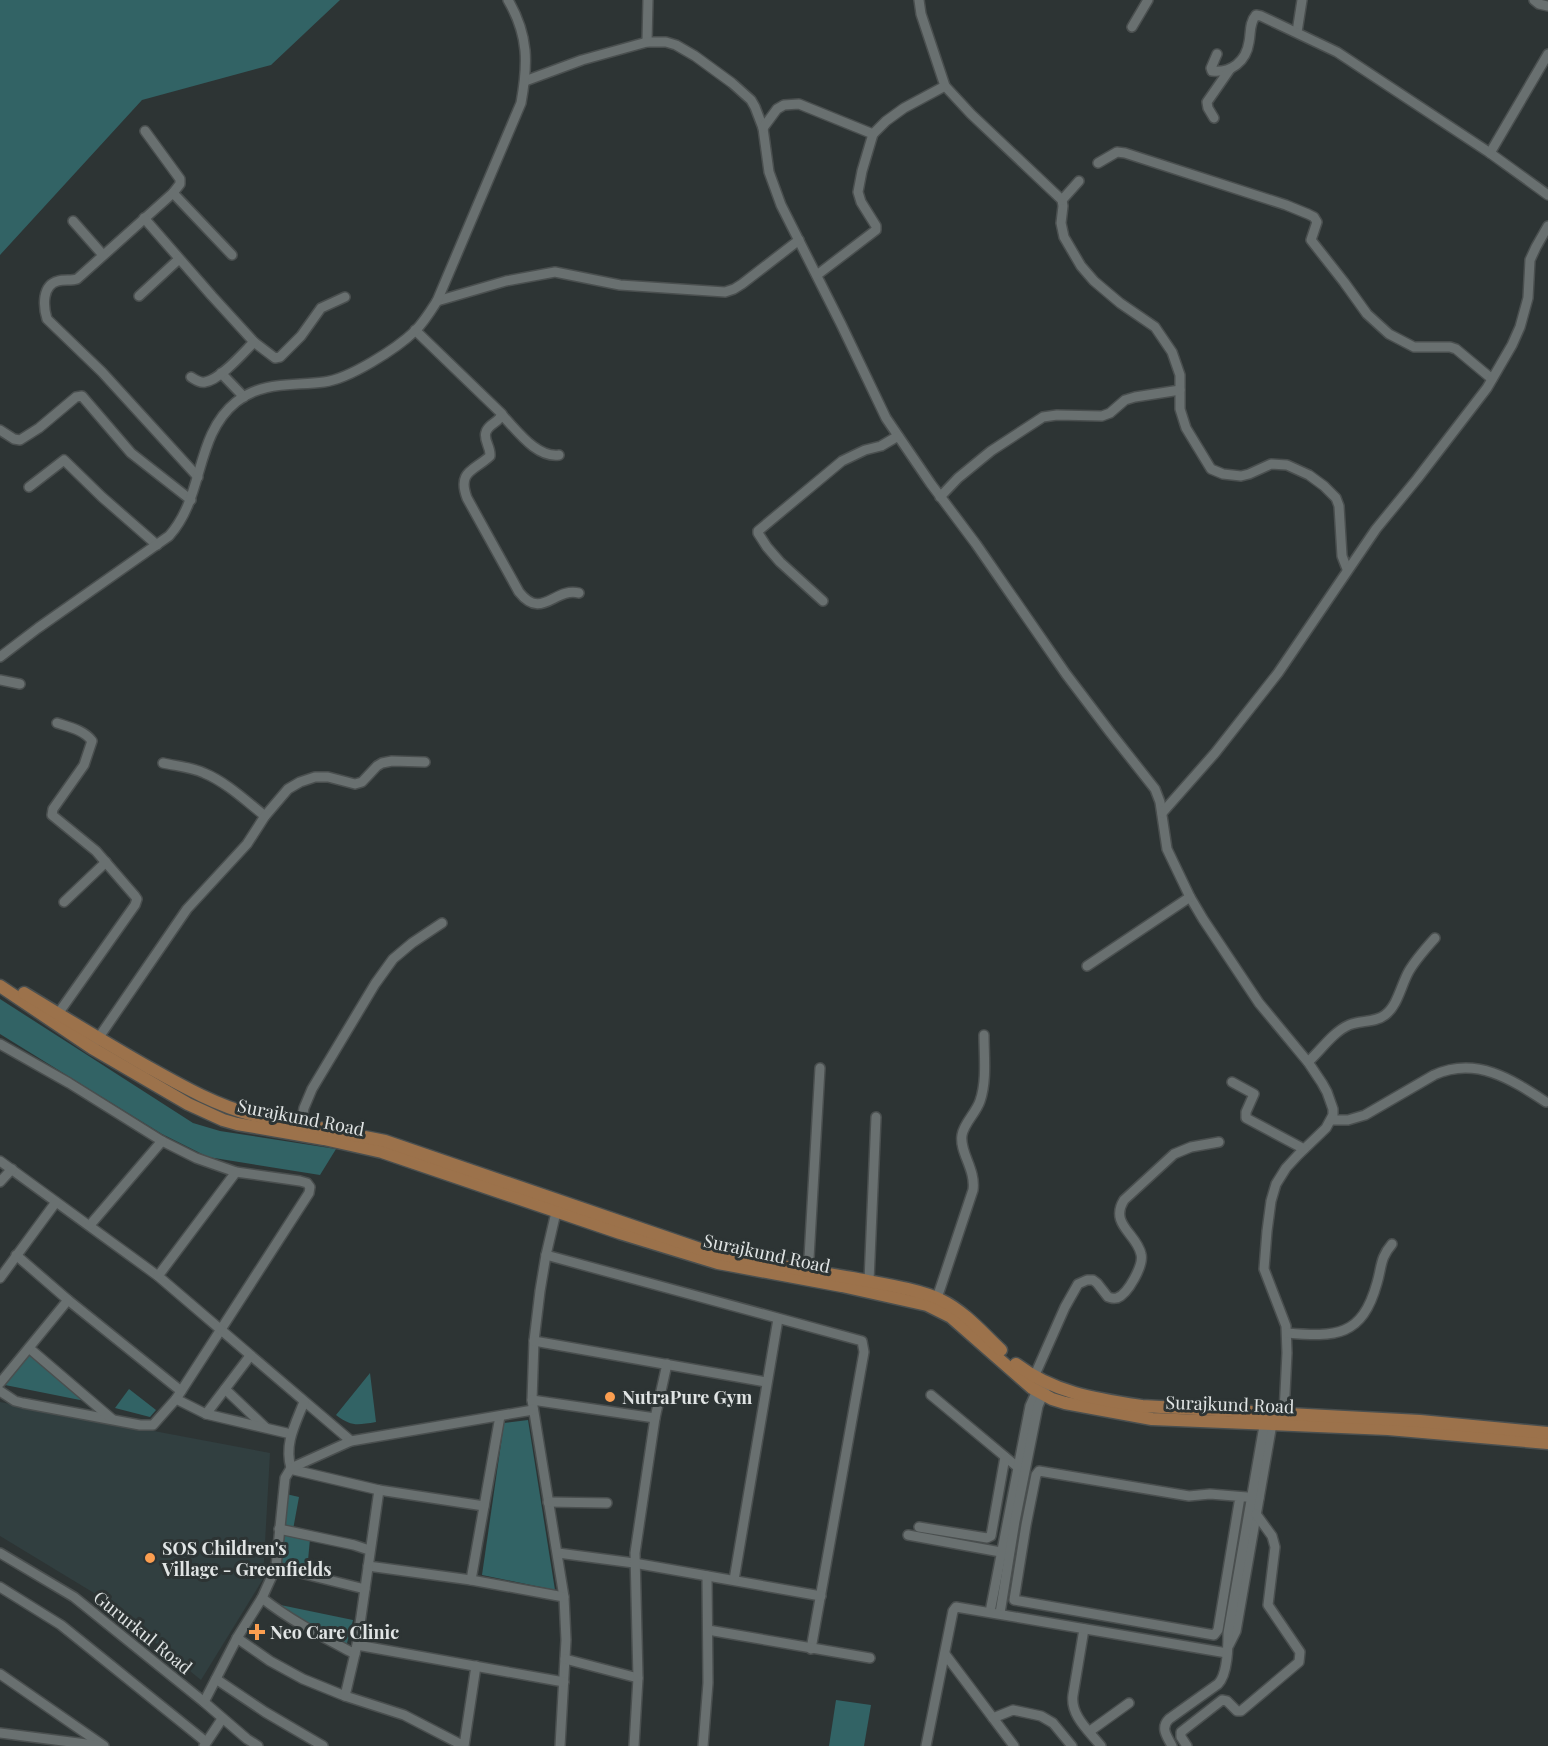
<svg xmlns="http://www.w3.org/2000/svg" width="1548" height="1746" viewBox="0 0 1548 1746" font-family="'Playfair Display',serif">
	<rect width="100%" height="100%" fill="#2d3434"/>
	<polygon fill="#313f40" points="0,1402 270,1453 263,1579 201,1680 94,1593 0,1536"/>
	<g fill="#326365">
		<polygon points="0,0 340,0 271,65 142,100 0,255"/>
		<polygon points="0,999 193,1123 220,1131 336,1149 320,1175 208,1157 162,1134 0,1034"/>
		<polygon points="29,1355 90,1402 5,1385"/>
		<path d="M370 1373 376 1422C357 1425 352 1427 336 1415Z"/>
		<polygon points="129,1389 156,1410 150,1417 115,1408"/>
		<polygon points="528,1420 555,1590 482,1575 504,1423"/>
		<polygon points="286,1494 299,1497 292,1535 310,1539 307,1571 280,1565"/>
		<polygon points="266,1602 353,1620 345,1651"/>
		<polygon points="836,1700 871,1705 864,1746 829,1746"/>
	</g>
	<g fill="none" stroke-linecap="round" stroke-linejoin="round">
		<g stroke="#4a4f4f" stroke-width="12">
			<g id="minor">
				<polyline points="1534,0 1539,4 1548,6"/>
				<polyline points="1132,27 1148,0"/>
				<polyline points="1297,32 1302,0"/>
				<polyline points="647,42 648,0"/>
				<path d="M1217 54 1211 68 1212 71C1231 73 1246 62 1249 42 1251 33 1249 23 1256 15L1261 16 1337 52 1490 153 1548 195"/>
				<polyline points="525,81 582,60 647,42 666,42 676,45 695,56 732,83 751,100 755,107 763,128 769,172 781,205 841,324 886,418 931,484 976,544 1066,674 1110,732 1155,789 1160,802 1167,849 1190,897 1203,919 1259,1003 1308,1062 1322,1083 1327,1092 1333,1109 1333,1115 1326,1128 1298,1155 1286,1168 1276,1184 1271,1201 1267,1231 1264,1269 1286,1326 1287,1353 1284,1413"/>
				<polyline points="945,86 971,114 1062,200 1063,206 1061,223 1064,237 1081,266 1094,281 1120,303 1155,327 1172,352 1180,375 1180,409 1186,428 1211,469 1223,474 1241,476 1249,474 1271,464 1287,465 1309,475 1324,486 1336,498 1339,506 1342,556 1347,569"/>
				<polyline points="1214,118 1208,108 1207,102 1230,69"/>
				<polyline points="763,128 777,109 784,105 799,104 873,134"/>
				<path d="M145 131 180 179V184L173 193 77 279C71 281 64 279 58 281 42 285 43 306 47 319L102 372 198 477"/>
				<polyline points="1490,153 1548,54"/>
				<polyline points="1098,163 1117,152 1125,153 1286,205 1308,214 1314,217 1317,222 1311,240 1344,282 1367,314 1389,334 1414,347 1450,347 1456,349 1492,379"/>
				<polyline points="173,193 232,255"/>
				<polyline points="1062,200 1079,181"/>
				<polyline points="144,218 212,296 254,342 275,358 280,357 301,336 321,308 345,297"/>
				<polyline points="73,221 103,255"/>
				<polyline points="817,275 876,230 876,226 861,202 858,192 862,171 873,134 886,121 904,108 945,86 921,14 919,0"/>
				<polyline points="139,296 179,259"/>
				<polyline points="437,301 506,281 555,272 620,285 725,292 734,289 742,284 799,240"/>
				<path d="M415 330 502 414C499 423 489 423 486 432 483 440 491 447 490 456 474 471 457 471 467 498L519 592C542 621 554 587 579 593"/>
				<polyline points="221,373 244,397"/>
				<path d="M191 377C196 380 200 383 205 382 220 380 243 353 254 342"/>
				<path d="M502 415C517 430 536 458 559 455"/>
				<polyline points="0,430 14,439 20,440 39,428 76,397 82,396 131,453 191,500"/>
				<polyline points="29,487 64,460 102,497 157,545"/>
				<polyline points="940,497 958,478 991,451 1043,417 1057,415 1102,416 1110,413 1125,400 1135,397 1180,390"/>
				<polyline points="823,601 780,562 767,547 758,533 758,531 842,461 865,450 881,446 898,436"/>
				<path d="M0 657 38 628 169 536C205 496 194 436 236 402 262 381 292 386 324 382 349 379 396 349 415 331 424 322 430 312 437 301L521 103C528 64 529 36 508 0"/>
				<polyline points="0,680 20,684"/>
				<path d="M163 763C176 766 191 767 204 773 226 782 246 801 265 816"/>
				<polyline points="1162,813 1215,753 1278,673 1376,529 1417,479 1487,388 1512,345 1520,327 1528,298 1530,260 1536,247 1548,226"/>
				<polyline points="64,902 106,862"/>
				<polyline points="1087,966 1190,897"/>
				<path d="M55 1018 135 905 137 899 135 896 96 851 52 815 53 809 84 765 92 741C84 730 69 727 57 723"/>
				<polyline points="95,1043 187,909 247,844 265,816 288,789 300,782 315,777 328,777 355,784 362,782 377,766 382,763 392,761 425,762"/>
				<polyline points="0,1044 69,1083 162,1141 196,1158 236,1172 300,1181 307,1183 310,1187 309,1193 176,1399 153,1425 140,1425 23,1403 15,1401 0,1391"/>
				<path d="M1308 1062C1321 1050 1333 1032 1349 1025 1360 1020 1375 1023 1385 1015 1398 1005 1401 985 1409 971 1416 959 1426 948 1435 938"/>
				<polyline points="1232,1082 1254,1094 1246,1112 1246,1118 1304,1149"/>
				<path d="M1331 1120H1348L1365 1115 1434 1075C1476 1056 1511 1079 1546 1102"/>
				<polyline points="301,1125 304,1108 312,1089 375,984 393,959 412,943 442,923"/>
				<polyline points="0,1161 158,1276 351,1441"/>
				<polyline points="0,1182 12,1169"/>
				<polyline points="557,1208 546,1255 540,1291 534,1341 532,1400 564,1597 566,1640 560,1746"/>
				<polyline points="90,1225 162,1141"/>
				<polyline points="16,1255 68,1300 181,1391"/>
				<polyline points="546,1255 862,1341 864,1352 811,1649"/>
				<polyline points="808,1275 820,1068"/>
				<polyline points="158,1276 236,1172"/>
				<polyline points="0,1278 56,1202"/>
				<polyline points="869,1281 876,1117"/>
				<path d="M937 1298 973 1190C976 1169 959 1152 962 1135 964 1123 976 1113 980 1101 987 1081 984 1056 984 1035"/>
				<path d="M1287 1333C1336 1337 1362 1337 1377 1283 1382 1266 1380 1258 1392 1244"/>
				<polyline points="534,1341 766,1382"/>
				<polyline points="29,1348 112,1419"/>
				<path d="M1034 1377 1065 1307 1078 1284 1087 1280H1093L1097 1283 1108 1297C1112 1298 1113 1299 1117 1298 1128 1294 1144 1265 1141 1254 1137 1234 1109 1224 1124 1200L1174 1154 1191 1147 1219 1142"/>
				<polyline points="0,1383 68,1300"/>
				<polyline points="225,1389 265,1427"/>
				<polyline points="931,1395 1021,1470"/>
				<polyline points="176,1399 206,1414 291,1434"/>
				<polyline points="532,1400 655,1418"/>
				<path d="M304 1402C295 1425 284 1444 291 1468L294 1470 379 1490 484 1506"/>
				<polyline points="206,1414 250,1356"/>
				<polyline points="1240,1497 1218,1630 1214,1635 1014,1600 1026,1525 1036,1475 1039,1471 1189,1496 1210,1494 1259,1498"/>
				<polyline points="548,1502 607,1503"/>
				<polyline points="919,1527 987,1538 991,1536 1005,1457"/>
				<polyline points="279,1529 354,1545 369,1550"/>
				<polyline points="908,1535 1006,1553"/>
				<polyline points="0,1553 74,1597 204,1702 247,1739 258,1746"/>
				<polyline points="558,1553 634,1563 821,1596"/>
				<polyline points="368,1566 471,1580 564,1597"/>
				<polyline points="276,1567 365,1589"/>
				<polyline points="471,1580 500,1416"/>
				<polyline points="734,1580 778,1319"/>
				<polyline points="0,1587 61,1625 206,1742"/>
				<path d="M262 1598C291 1621 323 1637 355 1654"/>
				<polyline points="990,1612 1030,1406 1039,1386"/>
				<polyline points="1000,1613 1015,1521 1038,1406 1045,1390"/>
				<path d="M1084 1629 1073 1695C1070 1715 1089 1731 1101 1746"/>
				<polyline points="708,1630 870,1658"/>
				<polyline points="237,1638 270,1661 303,1679 345,1696 404,1715 464,1746 476,1666"/>
				<polyline points="357,1645 564,1682"/>
				<polyline points="1229,1645 1236,1631 1273,1418"/>
				<polyline points="945,1654 1014,1746"/>
				<polyline points="565,1659 638,1678"/>
				<polyline points="0,1674 104,1746"/>
				<polyline points="216,1679 265,1712 323,1746"/>
				<polyline points="345,1696 357,1645 379,1490"/>
				<polyline points="204,1702 237,1638 262,1598 276,1567 285,1478 291,1468 351,1441 533,1410"/>
				<polyline points="993,1718 1013,1710 1041,1716 1053,1723 1072,1746"/>
				<polyline points="1090,1731 1129,1703"/>
				<polyline points="0,1733 102,1746"/>
				<polyline points="204,1746 222,1719"/>
				<polyline points="634,1746 638,1678 635,1553 655,1418 667,1364"/>
				<polyline points="703,1746 708,1683 707,1576"/>
				<polyline points="926,1746 953,1611 956,1607 1227,1653"/>
				<path d="M1172 1746C1167 1736 1160 1728 1169 1719L1218 1684C1228 1674 1228 1647 1228 1633L1265 1420"/>
				<polyline points="1187,1746 1181,1737 1181,1732 1222,1700 1227,1701 1237,1711 1241,1711 1299,1662 1300,1652 1268,1605 1275,1547 1272,1536 1256,1514"/>
			</g>
		</g>
		<g stroke="#4a4f4f" stroke-width="15">
			<g id="major">
				<polyline points="0,986 92,1048 188,1104 223,1120 237,1124 324,1139 382,1152 620,1233 718,1263 842,1286 927,1305 951,1317 1032,1388 1052,1399 1065,1403 1152,1419 1388,1429 1548,1443"/>
				<path d="M24 993C65 1018 106 1043 148 1067 182 1086 215 1105 253 1115L385 1141 703 1250C752 1262 802 1270 852 1278 877 1283 919 1289 941 1300 964 1311 983 1333 1001 1350"/>
				<path d="M1016 1364C1054 1393 1096 1399 1142 1406L1420 1421 1548 1433"/>
			</g>
		</g>
		<use href="#minor" stroke="#697070" stroke-width="9"/>
		<use href="#major" stroke="#9c724b" stroke-width="12"/>
	</g>
	<g fill="#fb9e50" stroke="#2d3434" stroke-width="2">
		<circle cx="610" cy="1397" r="6"/>
		<circle cx="150" cy="1558" r="6"/>
		<path d="M254 1623h6v6h6v6h-6v6h-6v-6h-6v-6h6z"/>
	</g>
	<g text-anchor="middle" dominant-baseline="central" stroke-width="6" stroke-linejoin="round" paint-order="stroke">
		<g font-size="18" fill="#e0e4e4" stroke="#2d3434">
			<text transform="translate(301 1117) rotate(11)">Surajkund Road</text>
			<text transform="translate(767 1253) rotate(12)">Surajkund Road</text>
			<text transform="translate(1230 1404) rotate(2)">Surajkund Road</text>
			<text transform="translate(143 1632) rotate(39)">Gururkul Road</text>
		</g>
		<g font-size="18" font-weight="bold" fill="#e0e4e4" stroke="#2d3434" text-anchor="start">
			<text x="622" y="1397">NutraPure Gym</text>
			<text x="162" y="1548">SOS Children's<tspan x="162" dy="21">Village - Greenfields</tspan></text>
			<text x="270" y="1632">Neo Care Clinic</text>
		</g>
	</g>
</svg>
